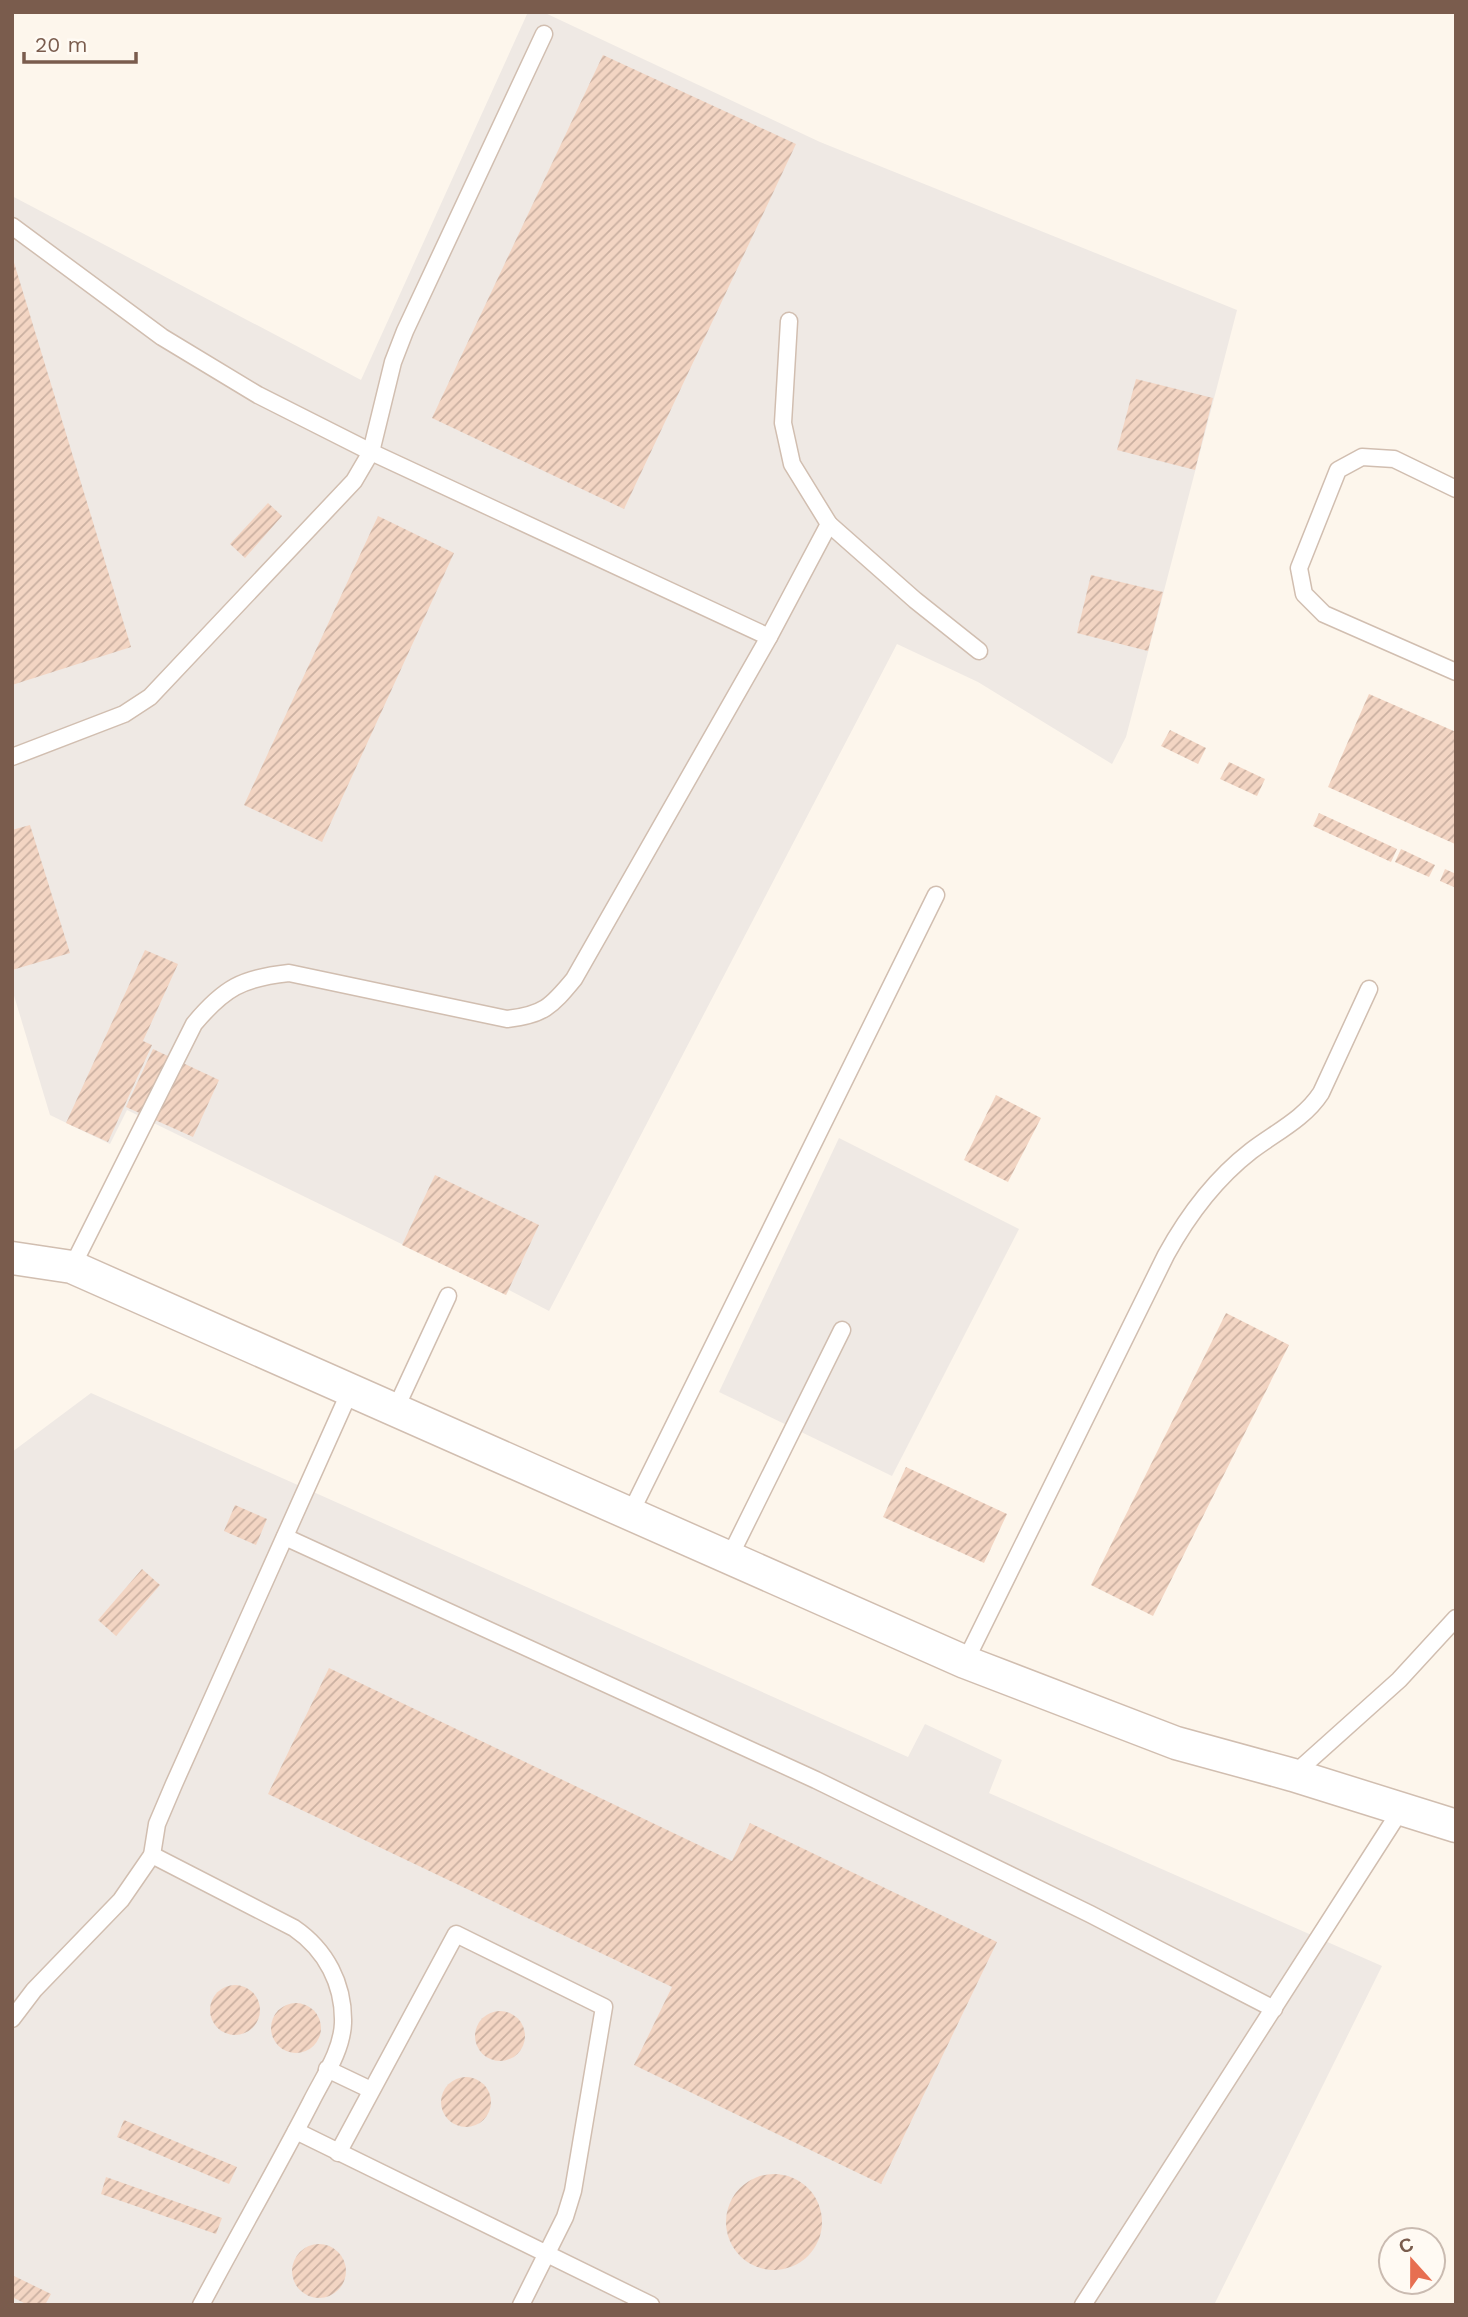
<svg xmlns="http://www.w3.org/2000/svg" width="1468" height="2317" viewBox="0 0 1468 2317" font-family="'Work Sans',sans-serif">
	<defs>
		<pattern id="building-hatch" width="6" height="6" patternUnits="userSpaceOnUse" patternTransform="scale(1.75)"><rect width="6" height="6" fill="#f3d5c3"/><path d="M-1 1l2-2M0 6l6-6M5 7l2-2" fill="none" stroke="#cab0a1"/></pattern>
	</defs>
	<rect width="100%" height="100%" fill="#fdf6ec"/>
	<g fill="#efe9e4">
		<polygon points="528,12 543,12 820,142 1237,310 1126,737 1112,764 978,682 897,644 549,1311 509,1290 506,1295 127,1110 110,1144 50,1115 12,989 12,196 361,380"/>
		<polygon points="839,1138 1019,1229 892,1476 719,1392"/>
		<polygon points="91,1393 908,1757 925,1724 1002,1760 989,1793 1382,1966 1214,2305 12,2305 12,1452"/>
	</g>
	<g fill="url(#building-hatch)">
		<polygon points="603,55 796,144 624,509 432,418"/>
		<polygon points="12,256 131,647 12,685"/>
		<polygon points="1136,379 1213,398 1195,470 1117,450"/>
		<polygon points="268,503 282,516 245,558 230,544"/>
		<polygon points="378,516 454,553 322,842 244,805"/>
		<polygon points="1091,575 1163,592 1148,651 1077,633"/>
		<polygon points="1369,694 1456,732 1455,844 1328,787"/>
		<polygon points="1170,730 1206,748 1198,764 1161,746"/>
		<polygon points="1229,762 1265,779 1257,796 1220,779"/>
		<polygon points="1319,813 1397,849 1391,862 1313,826"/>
		<polygon points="30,825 70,953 12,970 12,830"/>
		<polygon points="1401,849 1435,865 1429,877 1395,862"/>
		<polygon points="1445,869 1456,874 1456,888 1440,881"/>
		<polygon points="145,950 178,964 143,1041 152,1045 108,1142 66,1123"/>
		<polygon points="153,1049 219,1080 193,1137 126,1107"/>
		<polygon points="996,1095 1041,1118 1008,1182 964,1160"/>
		<polygon points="435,1175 539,1225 506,1295 402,1245"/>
		<polygon points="1226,1313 1289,1345 1153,1616 1091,1585"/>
		<polygon points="906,1467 1007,1514 984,1563 883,1517"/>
		<polygon points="235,1505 267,1519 256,1545 224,1531"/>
		<polygon points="142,1569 160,1585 116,1636 98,1620"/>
		<polygon points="329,1668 732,1861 750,1823 997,1942 881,2184 634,2065 672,1987 268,1794"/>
		<circle cx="235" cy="2010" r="25"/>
		<circle cx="296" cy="2028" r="25"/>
		<circle cx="500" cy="2036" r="25"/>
		<circle cx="466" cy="2102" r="25"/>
		<polygon points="124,2120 237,2167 229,2184 117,2137"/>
		<circle cx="774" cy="2222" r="48"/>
		<polygon points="106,2177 222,2218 216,2234 101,2194"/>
		<circle cx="319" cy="2271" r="27"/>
		<polygon points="12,2275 51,2294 45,2305 28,2305 12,2297"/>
	</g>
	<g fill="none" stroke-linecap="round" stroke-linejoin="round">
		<g stroke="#d1beb0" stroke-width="19">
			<g id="lane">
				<polyline points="12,226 162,337 258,395 371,452 769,637"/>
				<polyline points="1456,489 1394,459 1362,457 1338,470 1299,568 1304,594 1324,614 1456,672"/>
				<polyline points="829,524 915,600 979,651"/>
				<polyline points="12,757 124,714 150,697 354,481 371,452 393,362 405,331 544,34"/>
				<path d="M72 1267 194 1024C224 988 242 978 289 973L507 1019C543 1015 551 1007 574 979L769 637 829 524 792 464 783 423 789 321"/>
				<polyline points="395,1410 448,1296"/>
				<polyline points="630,1514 936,895"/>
				<polyline points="285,1537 816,1780 1090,1914 1274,2009"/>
				<polyline points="729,1558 842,1330"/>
				<path d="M965 1662 1166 1255C1188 1215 1215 1179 1251 1151 1276 1132 1304 1119 1321 1093L1369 989"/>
				<polyline points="1293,1775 1399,1680 1456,1618"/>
				<path d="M152 1855 294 1928C326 1950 344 1984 343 2023 342 2051 323 2078 311 2102 276 2170 237 2237 201 2305"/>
				<polyline points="12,2019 34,1990 121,1900 152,1855 157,1824 174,1784 350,1391"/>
				<polyline points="327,2069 371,2090"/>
				<polyline points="296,2131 651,2305"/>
				<polyline points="338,2153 456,1934 604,2007 573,2191 565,2217 521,2305"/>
				<polyline points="1083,2305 1402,1808"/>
			</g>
		</g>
		<g stroke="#d1beb0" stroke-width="35">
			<polyline id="street" points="12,1258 72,1267 965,1662 1176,1743 1293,1775 1456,1826"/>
		</g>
		<use href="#lane" stroke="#fff" stroke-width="16"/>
		<use href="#street" stroke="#fff" stroke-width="32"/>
	</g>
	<rect width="1468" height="2317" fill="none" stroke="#7a5c4d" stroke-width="28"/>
	<g transform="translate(1412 2261) rotate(339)"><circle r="33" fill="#fffaf3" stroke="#cabbb1" stroke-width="2"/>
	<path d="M0-5L12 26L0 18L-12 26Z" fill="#e76f51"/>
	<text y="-10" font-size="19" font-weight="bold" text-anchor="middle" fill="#7a5c4d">С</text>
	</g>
	<path d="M24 52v10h112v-10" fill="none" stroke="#7a5c4d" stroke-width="3.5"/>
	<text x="35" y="52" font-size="21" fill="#7a5c4d" stroke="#fffaf3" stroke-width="5" paint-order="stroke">20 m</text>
</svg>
